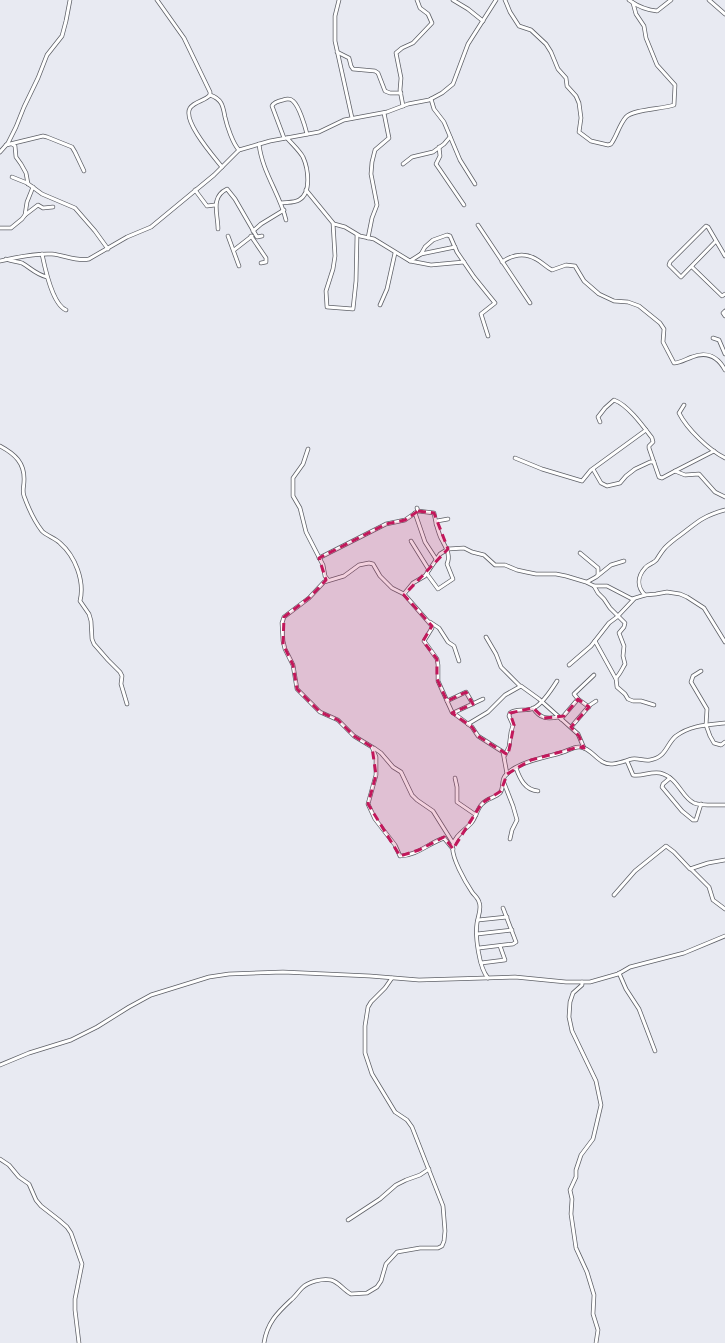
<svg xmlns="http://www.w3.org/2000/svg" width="725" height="1343" viewBox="0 0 725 1343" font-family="Poppins,sans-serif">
	<rect width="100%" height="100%" fill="#e8eaf2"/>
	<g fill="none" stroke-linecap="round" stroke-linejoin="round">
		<g stroke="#5e6067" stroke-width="4.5">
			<g id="minor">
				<path d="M157 0 184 38 210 92V95C205 101 195 101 190 108 182 121 214 157 222 167"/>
				<polyline points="339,0 335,16 335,41 352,118"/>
				<polyline points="453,0 468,9 483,21"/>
				<path d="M505 0 510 12 519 26 531 30 546 44 551 52 558 69 566 78 567 86 576 96 579 103 581 118 579 132 591 141 608 145 611 144C617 136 619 125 626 117 633 109 663 109 674 105L675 85 657 65 646 38 644 26 636 14 633 3"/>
				<path d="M629 0C637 6 647 10 657 11L671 0"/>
				<polyline points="709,0 725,14"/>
				<polyline points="337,52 349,58 351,66 353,69 375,71 378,73 385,91 390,93 401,93"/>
				<path d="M210 95C222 99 223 106 225 117 227 126 233 144 239 150"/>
				<polyline points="431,99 434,109 444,122 460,160 475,184"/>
				<polyline points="403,106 400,90 401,78 396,53 402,48 413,43 432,23 428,14 420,8 417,0"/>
				<path d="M284 138 272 106C274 102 278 101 283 100 286 99 290 98 293 101 299 106 305 126 307 134"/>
				<polyline points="12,144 15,146 16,157 21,164 26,173 28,184"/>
				<path d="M259 144C262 172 280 194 286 220"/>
				<polyline points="6,145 43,136 47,137 72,147 75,152 84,171"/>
				<polyline points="439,147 440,156 436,164 464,205"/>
				<polyline points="0,152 8,143 16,127 24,107 38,78 47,55 62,36 66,21 70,0"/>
				<polyline points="403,164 412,157 433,152 444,144 450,137"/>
				<polyline points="12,177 27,183 42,194 75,208 95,231 108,249"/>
				<polyline points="195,190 207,206 215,205"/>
				<polyline points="306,190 333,223 335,256 333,269 326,291 327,307 353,309 356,281 357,235"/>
				<path d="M281 203C287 202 294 203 299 200 312 193 308 168 303 157 299 150 292 144 287 138"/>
				<polyline points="25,215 38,205 43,208 53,207"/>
				<polyline points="334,224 345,227 360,236 374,239 410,261 431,265 464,262"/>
				<polyline points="478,225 530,303"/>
				<polyline points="0,228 11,228 22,219 25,215 27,202 33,187"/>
				<path d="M218 229C218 214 210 197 227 189L235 199 257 237 262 236"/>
				<polyline points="253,231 261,224 284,210"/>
				<polyline points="228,236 239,266"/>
				<polyline points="251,236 266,258 266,262 261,263"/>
				<polyline points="368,238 372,218 377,205 371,174 372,162 375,150 389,138 384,113"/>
				<polyline points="716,241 681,277 669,265 670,262 706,226 708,227 725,256"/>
				<polyline points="234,250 252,236"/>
				<path d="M42 254C45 268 52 304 66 310"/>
				<polyline points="421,254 455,247"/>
				<path d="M6 259C12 262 17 261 22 263 31 268 35 274 47 277"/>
				<path d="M0 261C17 257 35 253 52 254 64 255 77 262 89 259L127 237 151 227 214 175 239 150 270 141 319 132 344 120 387 112 408 104 429 100 442 93 453 84 468 44 496 0"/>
				<polyline points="410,261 421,254 425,247 433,240 447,235 450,236 457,252 474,277 495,303 481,314 488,336"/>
				<path d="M502 262C512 255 524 252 536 259 542 262 546 267 552 270L566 265 575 266 584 281 599 294 614 301 628 302 639 306 660 323 664 329 663 342 674 363C680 363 686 359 692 357 707 351 718 357 725 370"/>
				<polyline points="692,267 722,296 725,294"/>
				<polyline points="380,305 387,289 395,253"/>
				<polyline points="725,311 723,313 725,316"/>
				<polyline points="713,338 719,340 725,354"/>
				<path d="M684 405 679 413C687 429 709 450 725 458"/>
				<path d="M600 422 598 417 605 408 614 400C628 405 643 426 652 438L653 442 649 446V448L659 477 662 478 675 471 685 475 699 474 715 492 725 497"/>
				<path d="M0 446C15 454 25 463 24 481 24 486 22 491 24 496 28 507 35 522 42 531 47 536 55 538 60 543 75 556 85 581 80 601L89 614 91 621 92 639 94 644 108 660 120 672 122 676 121 684 127 704"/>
				<polyline points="308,449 303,464 293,478 293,496 300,508 306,532 323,565 325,576 328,580"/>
				<polyline points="515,458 542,469 582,481 591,470 646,430"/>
				<polyline points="593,469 601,483 607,486 620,483 626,476 635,469 650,462 654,462"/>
				<polyline points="675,471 714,451"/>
				<polyline points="417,508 418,511 434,513 436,523"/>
				<polyline points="415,513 425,542 436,559"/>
				<polyline points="411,541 429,570"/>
				<polyline points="580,553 598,568 598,575"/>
				<polyline points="319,558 386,524 405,520 418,511"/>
				<path d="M427 574 438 589 453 579 447 564C451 555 446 548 442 540 439 535 438 529 436 524L437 521 448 519"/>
				<polyline points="587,582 596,577 611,565 624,561"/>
				<path d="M594 586 598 593 604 599 610 608 625 623 624 627 619 633 624 646 623 656 625 664C622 669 620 674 616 678L617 687 625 694 628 699 633 701H641L654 705"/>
				<polyline points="404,594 413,583 425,576 440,554 448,549 464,548 472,552 484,555 495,565 505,565 517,570 526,572 536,574 556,574 566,576 586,582 594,586 607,586 632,599 645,595 656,594 667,592 680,594 687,597 704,608 725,642"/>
				<path d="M645 595C637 587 637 577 645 568 648 564 655 563 657 559 664 548 665 547 675 539 695 525 699 517 725 510"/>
				<polyline points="430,622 439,628 448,642 454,646 459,661"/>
				<polyline points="486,637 496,654 501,667 520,686"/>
				<polyline points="595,641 616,679"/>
				<polyline points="569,665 591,646 609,623 617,617 634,599"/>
				<polyline points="701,671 693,676 691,682 707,709 706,725 710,736 714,743 721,745 725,742"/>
				<polyline points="447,701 466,692 473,704"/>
				<polyline points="589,707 578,699 574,694 594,675"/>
				<path d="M533 708C540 719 547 719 559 717"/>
				<polyline points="453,713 483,699"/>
				<polyline points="561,719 578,699"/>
				<polyline points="468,724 488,712 505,695 521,686 539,699 578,734 584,748"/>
				<polyline points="571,727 590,705 596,701"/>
				<polyline points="374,748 381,753 393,767 401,772 412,795 417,800 433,811 453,843"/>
				<path d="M505 755 509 747 511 732 513 725 509 716 510 713C516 708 526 712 534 708 543 703 552 689 557 681"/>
				<path d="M627 761 633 775C641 777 651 771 660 773 679 778 681 797 694 803 701 806 717 805 725 805"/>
				<path d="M516 768C520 779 525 790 538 791"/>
				<polyline points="455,778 457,787 457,802 476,815"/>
				<polyline points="670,778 663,784 662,787 682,811 693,820 696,820 701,804"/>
				<polyline points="504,783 513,806 517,820 512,830 510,839"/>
				<path d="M453 849 444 838C429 843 416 856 400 856L395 845 375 819 368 804 376 775V757L372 747 354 736 338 720 320 712 297 689 293 665 285 649 283 641 282 623 284 617 309 598 324 582 344 576 359 565 369 563 373 564 380 576 392 588 404 594 432 626V628L424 641 437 659 438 665V681L452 712 472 727 478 736 503 752 507 774"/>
				<polyline points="691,869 709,887 713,900 725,909"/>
				<polyline points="614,895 635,871 666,846 674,852 690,869 708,863 725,860"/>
				<polyline points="478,920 507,917"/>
				<polyline points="477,934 512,930"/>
				<polyline points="479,948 513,944 516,942 503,908"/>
				<polyline points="481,963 505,960 500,946"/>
				<polyline points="619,973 626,989 639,1009 655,1051"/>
				<path d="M488 978C479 968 475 936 477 923 478 916 482 908 479 902 478 898 474 895 472 892 466 883 450 856 453 845 455 835 466 830 472 822 476 817 477 809 482 804 487 798 495 798 500 793 504 788 501 781 505 776 516 762 544 758 560 753 566 752 574 746 580 747 590 748 595 758 603 762 611 767 624 761 632 759 638 758 644 761 650 760 667 757 666 744 676 736 691 725 707 725 725 723"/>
				<polyline points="582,982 582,985 573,993 570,1002 569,1017 572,1031 596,1081 601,1105 593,1139 581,1155 576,1170 576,1177 570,1190 572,1199 571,1214 576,1248 587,1272 594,1295 593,1314 598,1330 596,1343"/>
				<polyline points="0,1065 29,1053 71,1040 97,1027 129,1007 151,995 209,977 229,974 283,972 370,976 419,980 515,977 566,982 590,982 618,974 630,967 684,953 725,936"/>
				<polyline points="0,1159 9,1165 19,1177 29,1184 36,1200 41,1206 59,1220 67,1227 71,1233 82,1264 75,1299 75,1310 79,1343"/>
				<polyline points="348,1220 380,1199 396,1185 406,1180 420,1175 429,1169"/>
				<path d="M264 1343C267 1323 277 1313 291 1300 295 1297 298 1292 302 1288 308 1282 322 1278 331 1280 339 1282 343 1290 351 1294L367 1293 377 1287 381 1281 386 1264 397 1252 420 1248H438L442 1246 444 1241 445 1231 443 1206 412 1127 407 1120 395 1112 372 1074 365 1053V1026L368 1007 371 1002 385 988 392 978"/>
			</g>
		</g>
		<use href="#minor" stroke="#fff" stroke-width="3"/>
	</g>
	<path fill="#c2185b" fill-opacity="0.2" stroke="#c2185b" stroke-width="3" stroke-dasharray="8 5" stroke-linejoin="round" d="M418 511 434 513 448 549 404 595 432 626 423 641 437 659V679L447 701 466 692 473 704 452 713 472 727 478 736 508 755 514 725 510 713 533 708 544 718 564 716 578 699 589 707 571 727 579 736 584 748 579 747 531 760 507 774 501 791 482 803 453 849 444 837 419 850 400 856 368 804 376 775 372 747 354 736 338 720 320 712 297 689 293 665 283 644 284 617 310 597 326 580 319 558 386 524 405 520Z"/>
</svg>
